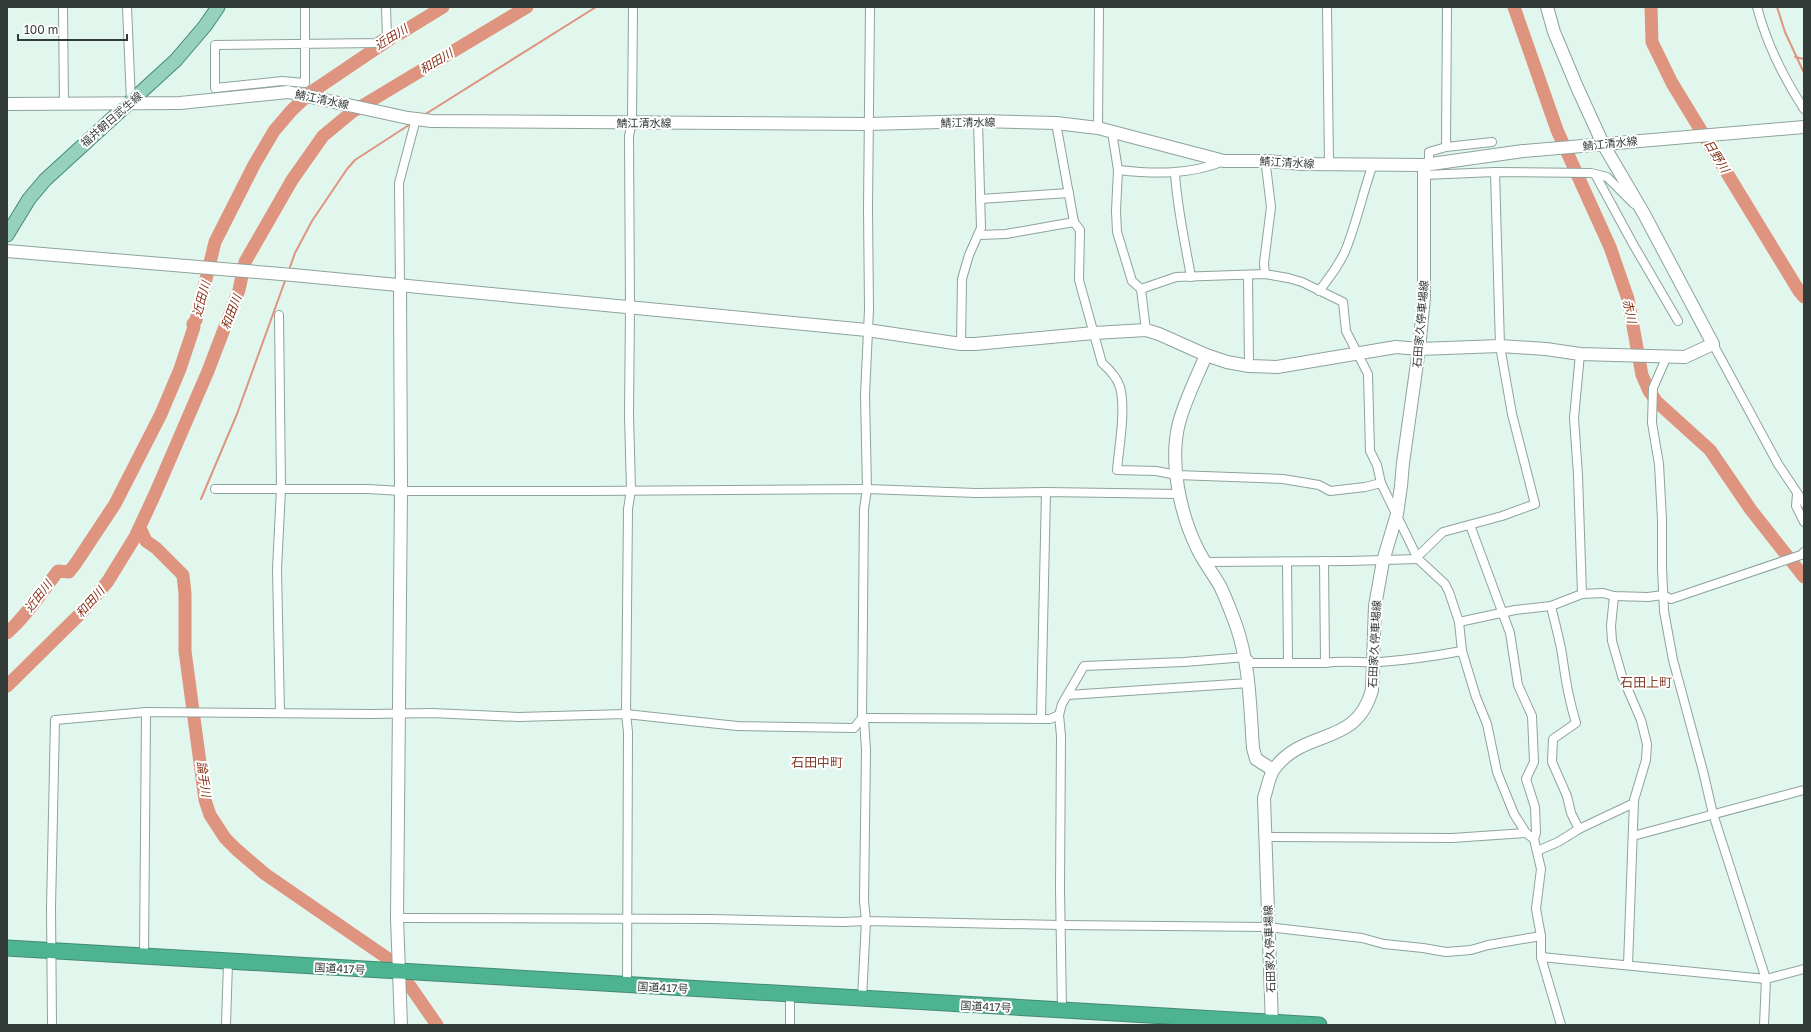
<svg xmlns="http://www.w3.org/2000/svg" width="1811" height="1032" viewBox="0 0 1811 1032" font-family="'Golos Text','Noto Sans JP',sans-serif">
	<rect width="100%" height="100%" fill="#e1f7ee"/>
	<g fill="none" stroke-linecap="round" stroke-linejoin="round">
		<g stroke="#df947f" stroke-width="2">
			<polyline points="1777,7 1785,32 1804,73"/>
			<polyline points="1795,57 1804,59"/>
			<polyline points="424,115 596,7"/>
			<polyline points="289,270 295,253 312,221 347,169 355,160 412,123"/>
			<polyline points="201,499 237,414 286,278"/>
		</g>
		<g stroke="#df947f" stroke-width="13">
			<polyline points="1514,7 1557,130 1610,247 1628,299 1642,375 1649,391 1657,402 1710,450 1751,510 1804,577"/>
			<polyline points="1651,7 1652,42 1672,83 1799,291 1804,297"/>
			<polyline points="140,528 146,541 156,548 183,575 185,594 185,651 205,800 210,815 225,838 237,850 265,874 390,960"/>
			<path d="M7 633C27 615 42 592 58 571L69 572 76 563 115 504 161 414 180 369 194 327 193 324 196 320 215 242 254 165 274 131 291 111 310 93 390 39 391 36 399 34 443 7"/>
			<polyline points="7,686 83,611 108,581 135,537 155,494 208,371 239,290 245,262 292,180 323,136 352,112 527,7"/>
			<polyline points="410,986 437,1025"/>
		</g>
		<g stroke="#8ea39a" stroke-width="10">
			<g id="street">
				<polyline points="63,7 64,104"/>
				<polyline points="127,7 131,102"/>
				<polyline points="305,7 305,83 282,81 215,88 215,45 376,43 387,36 386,7"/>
				<polyline points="1327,7 1329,164"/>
				<path d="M1757 7C1767 45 1783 77 1804 109"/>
				<path d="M1056 123 1074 222 1080 230 1079 280 1102 363C1109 369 1117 378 1120 387 1126 410 1119 447 1117 470L1156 471 1177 475 1283 479 1319 485 1330 491 1365 487 1381 483"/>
				<polyline points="1098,128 1099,7"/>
				<polyline points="1112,132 1118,170 1116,211 1117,232 1132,281 1141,289 1146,330"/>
				<polyline points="1446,147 1447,7"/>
				<polyline points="1429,164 1429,152 1446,147 1492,142"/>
				<path d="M1118 170C1154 174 1190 175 1224 161"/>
				<path d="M1175 173C1177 208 1185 242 1191 277"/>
				<polyline points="1595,174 1633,244 1678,321"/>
				<polyline points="1424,175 1495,172 1591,173 1607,177 1634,204"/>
				<polyline points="980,199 1069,193"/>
				<polyline points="979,235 1006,234 1074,222"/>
				<polyline points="1265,274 1264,263 1271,207 1266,166 1268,161"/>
				<polyline points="1248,276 1249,366"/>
				<polyline points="400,286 399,183 416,119"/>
				<polyline points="1141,289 1176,277 1265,274 1288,278 1302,282 1343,302 1346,331 1368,374 1370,451 1377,465 1381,483 1418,559 1445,584 1449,592 1459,622 1462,651 1476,697 1487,724 1497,772 1514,814 1526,833 1534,839"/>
				<path d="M1319 291C1329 278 1340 264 1346 249 1357 221 1363 192 1373 164"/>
				<polyline points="279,315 281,489 277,569 280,713"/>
				<polyline points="961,344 962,279 969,255 981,228 978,121"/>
				<polyline points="1713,344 1778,464 1804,503"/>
				<polyline points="1580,354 1574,418 1578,475 1582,594"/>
				<polyline points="1667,356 1653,388 1652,423 1659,464 1662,520 1662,568 1664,611 1673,660 1703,771 1713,814 1766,979 1764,1025"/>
				<polyline points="215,489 368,489 401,491 590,491 867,489 976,493 1046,492 1179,494"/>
				<polyline points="1797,494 1796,506 1804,522"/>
				<polyline points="1470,525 1510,633 1518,685 1532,716 1534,762 1526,779 1535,807 1536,833 1534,839 1541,869 1536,909 1541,936 1541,957 1561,1025"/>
				<polyline points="1417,557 1443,532 1502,516 1535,504 1512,414 1500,346 1495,172"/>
				<polyline points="1324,561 1325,663"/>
				<polyline points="1205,562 1349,561 1418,559"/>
				<polyline points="1287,562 1288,663"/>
				<polyline points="1614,596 1611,626 1612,641 1622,676 1641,720 1647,744 1646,760 1634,800 1628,965"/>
				<path d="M1551 606C1555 624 1561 643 1563 661 1566 684 1569 700 1576 723L1553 739 1552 762 1567 796 1571 813 1579 829"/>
				<polyline points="1459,622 1515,610 1551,606 1582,594 1603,593 1614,596 1648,597 1663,595 1671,599 1801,555 1804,552"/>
				<polyline points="1068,695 1249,683"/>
				<polyline points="862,718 1050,719 1059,715"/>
				<polyline points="1041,718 1046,492"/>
				<polyline points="1633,836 1804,790"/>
				<polyline points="1266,837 1452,838 1526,833"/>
				<polyline points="1537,851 1558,842 1579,829 1634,803"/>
				<polyline points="397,918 711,919 843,922 866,921 1060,925 1268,927 1362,938 1384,944 1423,948 1446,952 1471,950 1488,945 1541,936"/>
				<polyline points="144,957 146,712"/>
				<polyline points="1541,957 1766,979 1804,969"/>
				<polyline points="627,985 628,732 626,714 628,509 631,490 629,415 630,307 629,136 632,121 633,7"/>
				<polyline points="862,999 866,921 864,901 866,750 864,719"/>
				<path d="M1062 1011 1060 889 1061 736 1059 715 1062 704 1084 666 1184 662 1246 657 1252 663H1325C1343 660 1362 663 1380 662 1408 660 1435 656 1462 651"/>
				<polyline points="52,1025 51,908 55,720 146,712 373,714 432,713 518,717 626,714 737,726 854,728 862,718 864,509 867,489 865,395 869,309 868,209 870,7"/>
				<polyline points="226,1025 228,962"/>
				<polyline points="790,1025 790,994"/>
			</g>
		</g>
		<g stroke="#8ea39a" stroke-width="14">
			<g id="secondary">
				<polyline points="7,104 180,103 288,92 408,118 432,121 868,124 978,121 1056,123 1098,128 1224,161 1268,161 1302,164 1424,165 1523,151 1804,127"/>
				<polyline points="7,251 293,275 867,330 961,344 975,344 1094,333 1146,330 1159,334 1206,355 1227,362 1249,366 1277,367 1396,347 1419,349 1500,346 1546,349 1580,354 1685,357 1713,344 1644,214 1603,144 1577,87 1554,32 1547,7"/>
				<polyline points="400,286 401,491 397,918 401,1025"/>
				<path d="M1206 355C1197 377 1185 400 1179 423 1169 462 1180 514 1198 550 1204 562 1213 574 1220 586 1226 598 1231 612 1236 625 1250 665 1250 707 1253 748L1256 759 1273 770"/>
				<path d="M1272 1025 1264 798C1267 790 1269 776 1274 769 1305 727 1356 748 1372 690L1375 606 1383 561 1397 514 1401 486 1403 463 1419 349 1424 297V165"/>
			</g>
		</g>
		<g stroke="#448972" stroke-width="15">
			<polyline id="primary" points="7,235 29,199 45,180 176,60 205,26 218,7"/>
		</g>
		<g stroke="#448972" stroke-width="17">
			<polyline id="highway" points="7,948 1319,1025"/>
		</g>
		<use href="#street" stroke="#fff" stroke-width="8"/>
		<use href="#secondary" stroke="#fff" stroke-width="12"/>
		<use href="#primary" stroke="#95d1bd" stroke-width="13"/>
		<use href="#highway" stroke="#4eb391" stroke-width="15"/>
	</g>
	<g text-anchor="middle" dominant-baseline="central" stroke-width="4" stroke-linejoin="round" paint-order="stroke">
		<g font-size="11" fill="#323b37" stroke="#fff">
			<text transform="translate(322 99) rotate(12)">鯖江清水線</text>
			<text transform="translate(111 119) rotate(-41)">福井朝日武生線</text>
			<text x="644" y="122">鯖江清水線</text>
			<text transform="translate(968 122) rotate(-1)">鯖江清水線</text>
			<text transform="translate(1610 143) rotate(-6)">鯖江清水線</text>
			<text transform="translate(1287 162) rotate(3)">鯖江清水線</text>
			<text transform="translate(1420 324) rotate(-85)">石田家久停車場線</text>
			<text transform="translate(1374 644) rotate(-87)">石田家久停車場線</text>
			<text transform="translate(1269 949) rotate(-92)">石田家久停車場線</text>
			<text transform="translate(340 968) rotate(3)">国道417号</text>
			<text transform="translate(663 987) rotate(3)">国道417号</text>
			<text transform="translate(986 1006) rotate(3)">国道417号</text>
		</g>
		<g font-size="12" font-style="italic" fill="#852e14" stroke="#fff">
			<text transform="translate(391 37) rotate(-32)">近田川</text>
			<text transform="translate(436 61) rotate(-31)">和田川</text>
			<text transform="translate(1717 156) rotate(58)">日野川</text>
			<text transform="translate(201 299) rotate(-75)">近田川</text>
			<text transform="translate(1630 311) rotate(78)">赤川</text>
			<text transform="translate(231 312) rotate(-69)">和田川</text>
			<text transform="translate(38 596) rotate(-52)">近田川</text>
			<text transform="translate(90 602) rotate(-49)">和田川</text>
			<text transform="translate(204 779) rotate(82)">論手川</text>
		</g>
		<g font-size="13" fill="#85402c" stroke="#fff">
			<text x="1646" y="682">石田上町</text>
			<text x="817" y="762">石田中町</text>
		</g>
	</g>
	<rect width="1811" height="1032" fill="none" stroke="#323b37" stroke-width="16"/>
	<path d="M18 34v6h109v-6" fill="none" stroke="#323b37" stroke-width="2"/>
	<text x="24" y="34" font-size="12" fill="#323b37" stroke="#ffffff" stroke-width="3" paint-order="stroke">100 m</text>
</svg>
